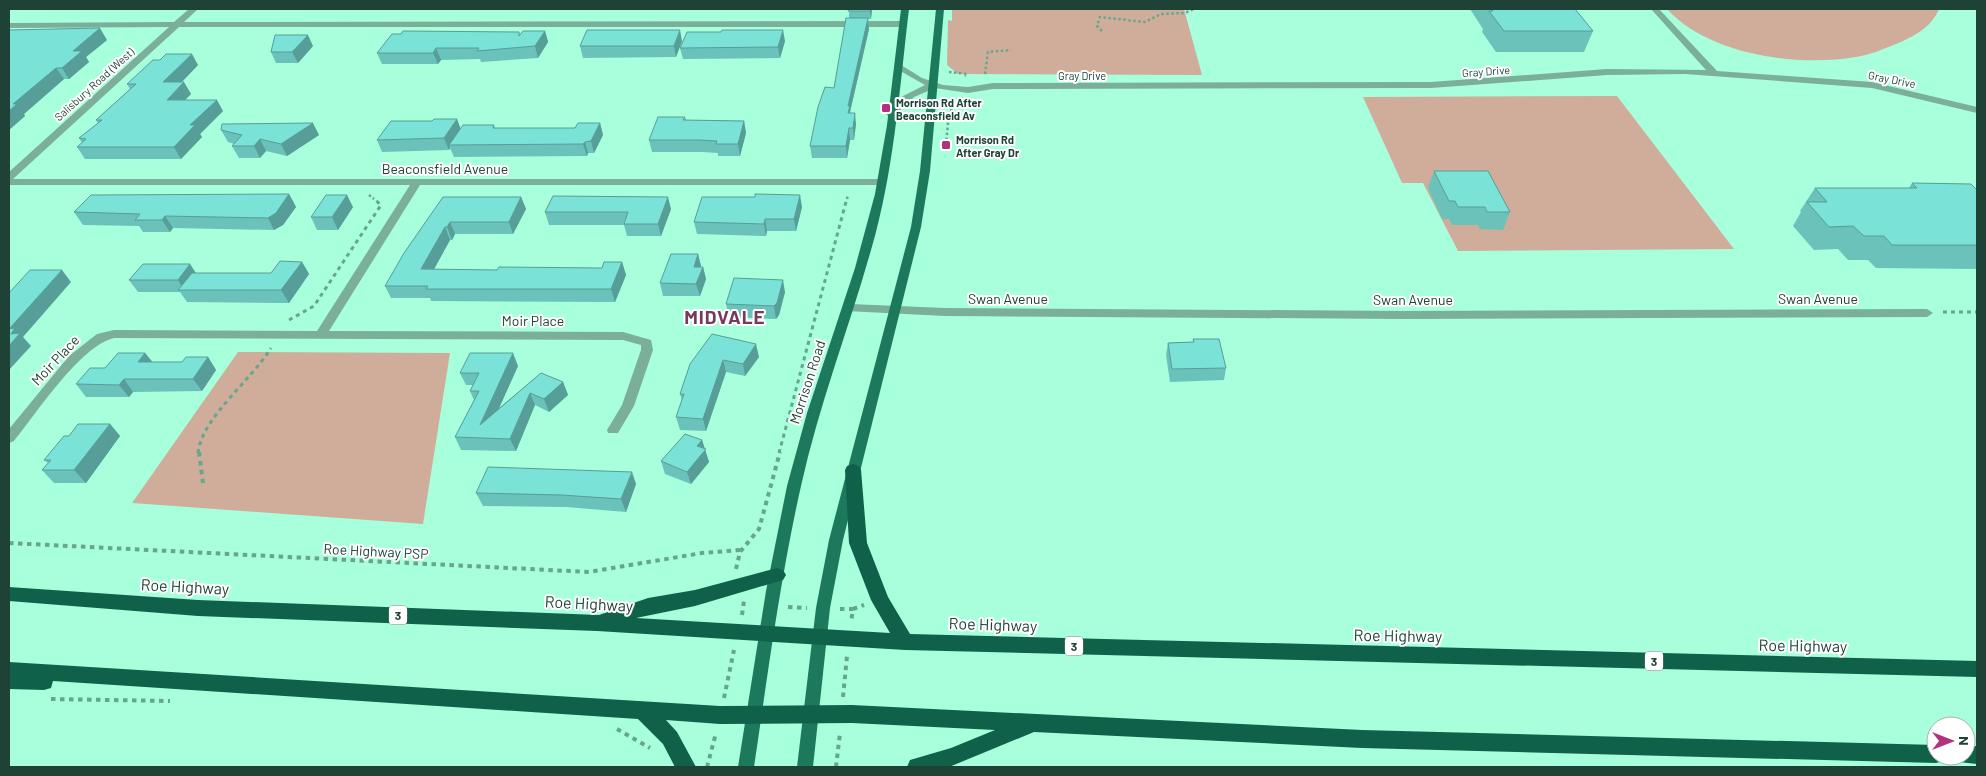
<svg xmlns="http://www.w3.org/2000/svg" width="1986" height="776" viewBox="0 0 1986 776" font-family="Barlow,sans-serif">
	<rect width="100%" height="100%" fill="#a7ffdb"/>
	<g fill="#d0ad9b">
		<polygon points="952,9 1184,9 1202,75 958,74 947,65 948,20 952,21"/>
		<path d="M1667 9H1939C1932 27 1913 37 1896 44 1883 49 1870 55 1856 57 1797 67 1709 55 1667 9Z"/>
		<polygon points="1617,96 1734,249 1458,251 1423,183 1402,183 1363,97"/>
		<polygon points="238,352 450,353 423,524 132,503"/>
	</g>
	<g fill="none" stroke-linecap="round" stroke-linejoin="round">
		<g stroke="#66a68d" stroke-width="2.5" stroke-dasharray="2.5 2.5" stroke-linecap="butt">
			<polyline points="1102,31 1097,26 1100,17 1145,22 1161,14 1185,13 1194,9"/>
			<polyline points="949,72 967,74 965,76"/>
			<polyline points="985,74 988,52 1011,50"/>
			<polyline points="946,145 949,112 959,103 959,100"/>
			<polyline points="369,195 374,199"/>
			<polyline points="847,199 848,195"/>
		</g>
		<g stroke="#66a68d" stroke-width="3" stroke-dasharray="4 4" stroke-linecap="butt">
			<polyline points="1943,312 1977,312"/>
			<polyline points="289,320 314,306 381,205 373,198"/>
			<path d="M198 453C202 417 251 381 271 348"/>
			<polyline points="779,453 847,198"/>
		</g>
		<g stroke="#66a68d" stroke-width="4" stroke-dasharray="4.5 4.5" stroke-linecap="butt">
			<polyline points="199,452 203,483"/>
			<polyline points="9,543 589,572 702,553 740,550"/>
			<polyline points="736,569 740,552 759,529 780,452"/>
			<polyline points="788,607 807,608"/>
			<polyline points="840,609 853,609 851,622"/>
			<polyline points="853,609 864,605"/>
			<polyline points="742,615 744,601"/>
			<polyline points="843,697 847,656"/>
			<polyline points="724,698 734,650"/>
			<polyline points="51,699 170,701"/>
			<polyline points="617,729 650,748"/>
			<polyline points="707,767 716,733"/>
			<polyline points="836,767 840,733"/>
		</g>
		<g fill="#7baf9a" fill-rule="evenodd">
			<path d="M189 9H198L184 22 903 21 907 24 903 27H179L13 179H882L887 182 882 185H420L329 331 623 332 651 340 653 350 634 406 618 433H608L607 430 622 405 641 350V345L623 340 114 338C80 346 36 414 14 441L9 443V429L69 356 97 334 114 330 317 331 410 185H9V172L169 27 9 28V23L174 22Z"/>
			<polygon points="1651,9 1659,9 1717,71 1872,82 1977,107 1977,113 1872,88 1685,74 1607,75 1431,88 993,89 968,93 935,88 914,97 894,116 888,116 886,114 903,96 925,85 895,68 894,66 898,63 922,78 943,85 968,87 993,83 1431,82 1607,69 1706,70"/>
			<polygon points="850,304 945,308 1404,311 1927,309 1933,313 1927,317 1404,319 945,316 846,311 844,308 846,305"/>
		</g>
		<g fill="#1d795c" fill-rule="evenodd">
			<path d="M901 9H909C900 84 895 159 876 232 853 318 820 400 801 486 780 579 768 673 754 767H738L766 591 787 486 807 413 855 268 875 194 887 125Z"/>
			<polygon points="936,9 944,9 930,171 921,227 843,540 830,608 813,767 797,767 816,608 829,540 911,227 920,171"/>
		</g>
		<g fill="#106149" fill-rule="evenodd">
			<polygon points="853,464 859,466 861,470 867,543 888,597 910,634 1977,661 1977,677 905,650 597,631 198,616 9,601 9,587 198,600 599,615 648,598 695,590 777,568 783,570 786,575 783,580 695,606 636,618 890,633 871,600 849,543 845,470 847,466"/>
			<polygon points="9,662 720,706 852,705 1362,730 1936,745 1936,756 1945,756 1943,761 1936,763 1362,748 1034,732 949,767 907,767 910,760 951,748 995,730 852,723 720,724 666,720 677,732 696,767 675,767 663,744 638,719 53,681 51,688 44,690 9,689"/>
			<polygon points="1966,746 1977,746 1977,764 1959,762 1956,756 1966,756"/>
		</g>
	</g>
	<g fill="#6ac2ba">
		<polygon points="849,9 872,9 871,19 868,19 869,29 850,112 856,124 854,140 850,140 847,158 812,158 810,146 834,88 849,18"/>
		<polygon points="1470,9 1575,9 1593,31 1584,52 1496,52 1482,32 1483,29"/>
		<polygon points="9,30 107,40 86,57 89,62 69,79 64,79 24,114 25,116 9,130"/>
		<polygon points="545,31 548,42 538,58 481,62 480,59 441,60 438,64 382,64 377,53 519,32 520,35"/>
		<polygon points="721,32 785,41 780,58 683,59 680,48"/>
		<polygon points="682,41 676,57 583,58 580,46"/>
		<polygon points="313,46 298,63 276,63 271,52"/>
		<polygon points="198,65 182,82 191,94 185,100 223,111 200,134 202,137 181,159 85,159 77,147 82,143 79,138 98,123 96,120 130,89 127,84"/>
		<polygon points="685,117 686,120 744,121 746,133 740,156 718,156 718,153 702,152 652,152 649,140"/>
		<polygon points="457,119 460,128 494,125 495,128 575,128 600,123 603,135 594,153 588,153 587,156 454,157 450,148 449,150 382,152 377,140 432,121"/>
		<polygon points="221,130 319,135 287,156 266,151 260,158 239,158 232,146 234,144 228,142"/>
		<polygon points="1434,171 1510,212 1503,230 1480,229 1478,225 1452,225 1449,219 1442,219 1428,188"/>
		<polygon points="1912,183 1977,190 1977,269 1876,268 1868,260 1848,260 1838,249 1814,250 1793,226 1801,212 1800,211 1815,188 1909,188"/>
		<polygon points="289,194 296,207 283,225 274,230 173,228 170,232 143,232 139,226 83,225 74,212"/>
		<polygon points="443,197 521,197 526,209 513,234 455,234 452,240 450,240 434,269 497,270 602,268 622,262 626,275 615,302 431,301 430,298 391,298 385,286"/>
		<polygon points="353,207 338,230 317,230 311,217"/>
		<polygon points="802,207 796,231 767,231 766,236 697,234 694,222"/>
		<polygon points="671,209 661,236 627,236 624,225 549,225 545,212"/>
		<polygon points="698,254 701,267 703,267 706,279 700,296 663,296 660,283"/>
		<polygon points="302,262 309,274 289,303 187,302 180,292 138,292 129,280 190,264 196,273 271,273"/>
		<polygon points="785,292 779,315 776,319 729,317 726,304"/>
		<polygon points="1193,339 1226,368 1224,380 1170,382 1166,355 1168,343 1193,342"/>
		<polygon points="145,353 152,362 182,362 208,357 216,370 202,391 133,392 129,397 86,397 76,384 105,368"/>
		<polygon points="759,357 745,376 726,372 706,431 680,430 676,417 682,401 680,394 690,364"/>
		<polygon points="518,366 499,408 541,373 563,382 568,395 549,412 535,405 516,451 461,450 455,437 474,400 470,391 473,385 466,385 460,373"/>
		<polygon points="110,424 120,436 86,483 54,483 42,470 48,463 44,460 69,436"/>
		<polygon points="702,440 709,462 691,484 665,474 661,461"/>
		<polygon points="636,484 626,512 566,507 483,506 476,493"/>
	</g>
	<g fill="#569e97">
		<polygon points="870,9 872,9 871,19 870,11"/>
		<polygon points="868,18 869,29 850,112 851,118 850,124 848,106"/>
		<polygon points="100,28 107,40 86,57 89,62 69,79 62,68 73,51"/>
		<polygon points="680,30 682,41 676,57 674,46"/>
		<polygon points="783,30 785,41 780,58 778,47"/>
		<polygon points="545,31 548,42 538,58 535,46"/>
		<polygon points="308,35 313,46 298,63 292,52"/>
		<polygon points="436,48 441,60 438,64 433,53"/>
		<polygon points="192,54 198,65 170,94 163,82"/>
		<polygon points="56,68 64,79 24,114 25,116 9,130 9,111 13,104"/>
		<polygon points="184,82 191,94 174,111 167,100"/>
		<polygon points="217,100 223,111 200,134 202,137 181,159 174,147 190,125"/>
		<polygon points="855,113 856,124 854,140 853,128"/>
		<polygon points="457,119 461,130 449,145 450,148 449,150 444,138"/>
		<polygon points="744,121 746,133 740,156 738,144"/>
		<polygon points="313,123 319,135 287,156 281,144"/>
		<polygon points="600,123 603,135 594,153 591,141"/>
		<polygon points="849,128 850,140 847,158 846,146"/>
		<polygon points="260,139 266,151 260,158 254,146"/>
		<polygon points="585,142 588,153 587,156 583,144"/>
		<polygon points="289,194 296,207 283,225 274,230 268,218"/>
		<polygon points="347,195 353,207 338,230 332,217"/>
		<polygon points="800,195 802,207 796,231 794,219"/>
		<polygon points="521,197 526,209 513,234 509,222"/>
		<polygon points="668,197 671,209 661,236 658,224"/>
		<polygon points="165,216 173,228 170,232 162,220"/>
		<polygon points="765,219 767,231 766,236 764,224"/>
		<polygon points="450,222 455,234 452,240 447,227"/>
		<polygon points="445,227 450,240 427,282 421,269"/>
		<polygon points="698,254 701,266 697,279 694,267"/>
		<polygon points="302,262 309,274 289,303 281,290"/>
		<polygon points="622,262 626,275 615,302 611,289"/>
		<polygon points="190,264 198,277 184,290 178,280"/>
		<polygon points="703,267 706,279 700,296 696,284"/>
		<polygon points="62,270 71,282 23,337 31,346 9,370 9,346 11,334 9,329"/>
		<polygon points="783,280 785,292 779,315 776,319 774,306"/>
		<polygon points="756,344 759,357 745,376 743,364"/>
		<polygon points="145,353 155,365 138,362"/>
		<polygon points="513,353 518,366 486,437 480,425"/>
		<polygon points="208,357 216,370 202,391 193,379"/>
		<polygon points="723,360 726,372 706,431 703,419"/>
		<polygon points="124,379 133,392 129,397 119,385"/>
		<polygon points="563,382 568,395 549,412 544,399"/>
		<polygon points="530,393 535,405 516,451 510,439"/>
		<polygon points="110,424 120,436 86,483 74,470"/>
		<polygon points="702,440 709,462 691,484 687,472 697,446"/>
		<polygon points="632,472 636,484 626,512 621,499"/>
	</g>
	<g fill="#7be2d8" stroke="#569e97">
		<polygon points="849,9 870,9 870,11 848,11"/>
		<polygon points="1491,9 1575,9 1593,31 1504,31 1489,11 1493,11"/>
		<polygon points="846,18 868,18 848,106 850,106 848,113 855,113 853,128 849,128 846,146 810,146 818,107 825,87 834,88"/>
		<polygon points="100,28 73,51 82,51 62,68 56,68 13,104 17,104 9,111 9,30"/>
		<polygon points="587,30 680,30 674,46 580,46"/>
		<polygon points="722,30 783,30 778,47 680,48 687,32 721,32"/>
		<polygon points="403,31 519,32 519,36 523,31 545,31 535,46 477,51 479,48 436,48 433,53 377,53 392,34 401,34"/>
		<polygon points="275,35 308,35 292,52 271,52"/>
		<polygon points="166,54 192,54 163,82 184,82 167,100 217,100 190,125 195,125 174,147 77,147 86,139 79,138 102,120 96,120 136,84 127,84 153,60 160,60"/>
		<polygon points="658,117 685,117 683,120 744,121 738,144 716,144 717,141 699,140 649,140"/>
		<polygon points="434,119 457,119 444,138 377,140 391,121 432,121"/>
		<polygon points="313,123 281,144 260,139 254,146 232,146 242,135 221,130 222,124"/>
		<polygon points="578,123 600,123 591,141 585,142 583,144 449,145 463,125 494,125 493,128 575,128"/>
		<polygon points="1434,171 1488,171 1510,212 1487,212 1485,207 1458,207 1455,201 1449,201"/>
		<polygon points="1912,183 1971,184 1977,190 1977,245 1892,245 1884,236 1864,236 1853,226 1829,227 1807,202 1827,202 1815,188 1917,188"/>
		<polygon points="289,194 276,213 268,218 165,216 162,220 135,220 140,214 74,212 91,195"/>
		<polygon points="755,194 800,195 794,219 765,219 764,224 694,222 702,197 755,197"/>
		<polygon points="326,195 347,195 332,217 311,217"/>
		<polygon points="553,196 668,197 658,224 624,224 628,212 545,212"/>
		<polygon points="443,197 521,197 509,222 450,222 447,227 445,227 421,269 497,270 499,267 602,268 604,262 622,262 611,289 426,289 428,286 385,286 404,253"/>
		<polygon points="671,254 698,254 694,267 703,267 696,284 660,283"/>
		<polygon points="280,261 302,262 281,290 178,290 192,273 271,273"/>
		<polygon points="143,264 190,264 178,280 129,280"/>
		<polygon points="30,270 62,270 9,329 15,328 11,334 20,333 9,346 9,293"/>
		<polygon points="734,278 783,280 777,303 774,306 726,304"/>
		<polygon points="712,334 756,344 743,364 723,360 703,419 676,417 684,394 680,394 690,364"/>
		<polygon points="1193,339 1219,339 1226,368 1172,369 1168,343 1194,342"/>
		<polygon points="118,353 145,353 138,362 182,362 186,357 208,357 193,379 124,379 119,385 76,384 90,368 105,368"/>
		<polygon points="470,353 513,353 480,425 541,373 563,382 544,399 530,393 510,439 455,437 479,391 470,391 479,373 460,373"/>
		<polygon points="78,424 110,424 74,470 42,470 51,460 44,460 64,436 69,436"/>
		<polygon points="685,434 702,440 697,446 706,449 687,472 661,461"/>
		<polygon points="488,467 632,472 621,499 561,495 476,493"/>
	</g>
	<g fill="#b13280" stroke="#fff" stroke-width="2">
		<rect x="881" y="103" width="10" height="10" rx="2.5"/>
		<rect x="941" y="140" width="10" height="10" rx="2.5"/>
	</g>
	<g text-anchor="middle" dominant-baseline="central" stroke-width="4" stroke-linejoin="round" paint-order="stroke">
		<g font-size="11" fill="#1e4235" stroke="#fff">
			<text transform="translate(1486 71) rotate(-4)">Gray Drive</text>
			<text x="1082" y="75">Gray Drive</text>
			<text transform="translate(1892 79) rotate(11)">Gray Drive</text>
			<text transform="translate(94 84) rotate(-42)">Salisbury Road (West)</text>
		</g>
		<g font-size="11" font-weight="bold" fill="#1e4235" stroke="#fff" text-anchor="start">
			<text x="896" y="102">Morrison Rd After<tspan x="896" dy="13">Beaconsfield Av</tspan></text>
			<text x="956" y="139">Morrison Rd<tspan x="956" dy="13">After Gray Dr</tspan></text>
		</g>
		<g fill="#fff" stroke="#627b72" stroke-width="1">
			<rect x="389" y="605.5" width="18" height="19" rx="4"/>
			<rect x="1065" y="636.5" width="18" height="19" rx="4"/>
			<rect x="1645" y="651.5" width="18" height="19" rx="4"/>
		</g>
		<g font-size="12" font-weight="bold" fill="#1e4235">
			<text x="398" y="615">3</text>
			<text x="1074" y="646">3</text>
			<text x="1654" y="661">3</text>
		</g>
		<g font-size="14" fill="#1e4235" stroke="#fff">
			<text x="445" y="168">Beaconsfield Avenue</text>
			<text x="1008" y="298">Swan Avenue</text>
			<text x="1818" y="298">Swan Avenue</text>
			<text x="1413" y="299">Swan Avenue</text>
			<text x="533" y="320">Moir Place</text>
			<text transform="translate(55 360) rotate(-47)">Moir Place</text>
			<text transform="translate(807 382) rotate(-72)">Morrison Road</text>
			<text transform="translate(376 551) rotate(3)">Roe Highway PSP</text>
		</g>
		<g font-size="16" fill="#1e4235" stroke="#fff">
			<text transform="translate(185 586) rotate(3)">Roe Highway</text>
			<text transform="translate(589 603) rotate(3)">Roe Highway</text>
			<text transform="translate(993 624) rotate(2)">Roe Highway</text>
			<text transform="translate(1398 635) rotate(1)">Roe Highway</text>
			<text transform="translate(1803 645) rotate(1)">Roe Highway</text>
		</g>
		<g font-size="19" font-weight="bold" letter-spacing="1" fill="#79395d" stroke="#fff">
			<text x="725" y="316">MIDVALE</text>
		</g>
	</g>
	<rect width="1986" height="776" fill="none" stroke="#1e4235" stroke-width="20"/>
	<g transform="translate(1951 741) rotate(90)"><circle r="24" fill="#ffffff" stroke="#a5b3ae"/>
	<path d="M0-4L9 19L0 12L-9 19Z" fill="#b13280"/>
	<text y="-8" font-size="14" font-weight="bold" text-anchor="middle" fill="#1e4235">N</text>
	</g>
</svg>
